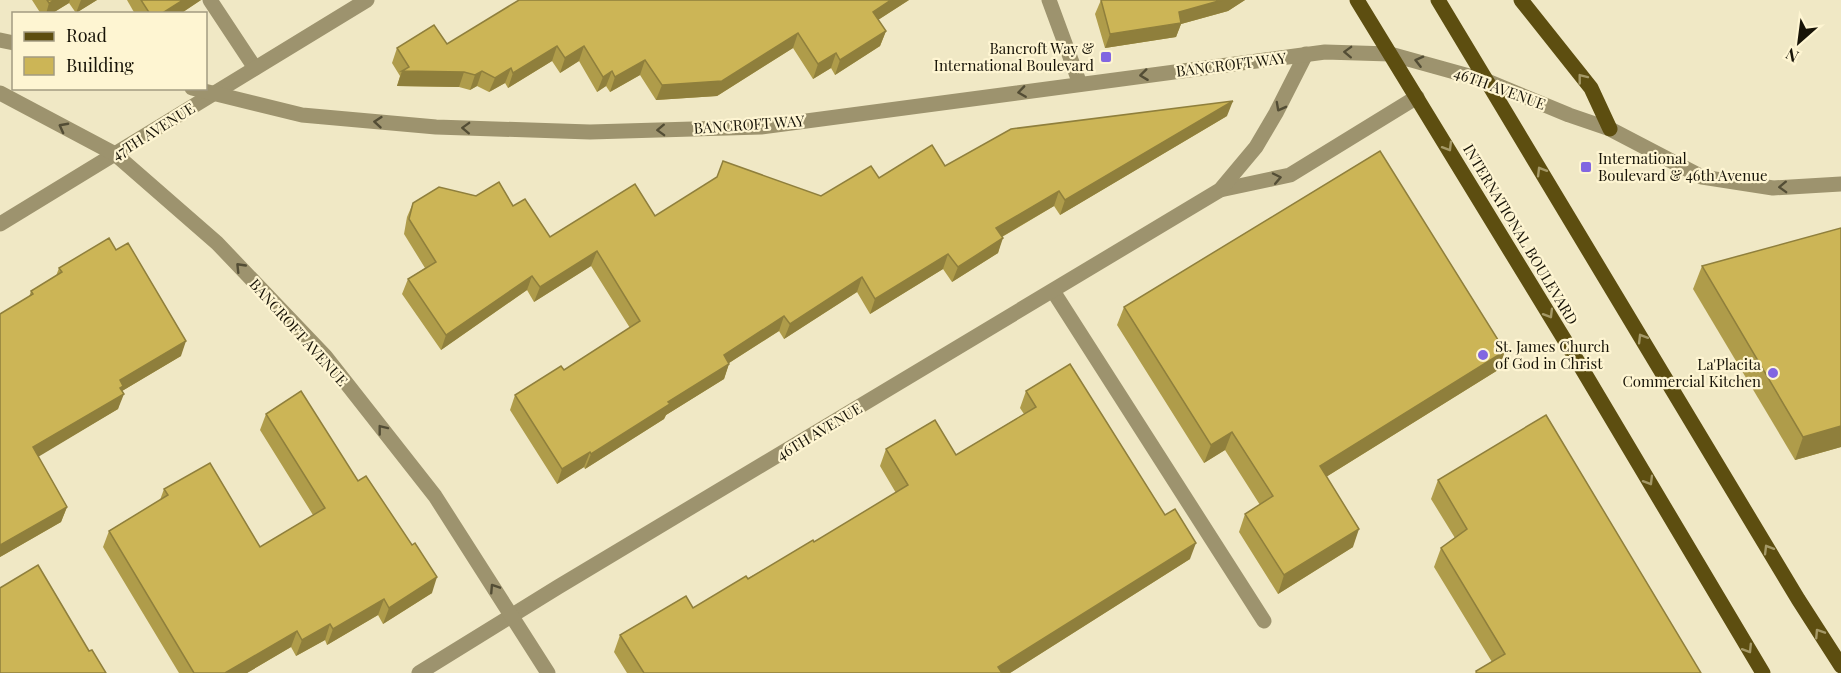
<svg xmlns="http://www.w3.org/2000/svg" width="1841" height="673" viewBox="0 0 1841 673" font-family="'Playfair Display',serif">
	<rect width="100%" height="100%" fill="#f0e8c5"/>
	<g fill="none" stroke-linecap="round" stroke-linejoin="round">
		<g stroke="#9d936e" stroke-width="15">
			<polyline points="210,0 255,68"/>
			<polyline points="1049,0 1080,84"/>
			<polyline points="1053,291 1264,621"/>
		</g>
		<g stroke="#9d936e" stroke-width="15">
			<polyline points="1487,81 1569,115 1610,129 1702,177 1773,188 1841,184"/>
			<polyline points="1220,190 1290,175 1417,97"/>
			<polyline points="0,224 367,0"/>
			<polyline points="419,673 558,587 1220,190 1256,147 1276,113 1306,54"/>
		</g>
		<g stroke="#9d936e" stroke-width="15">
			<polyline points="0,40 14,43"/>
			<polyline points="192,88 302,115 436,127 590,132 761,127 1325,52 1390,54 1487,81"/>
			<polyline points="0,93 115,154 217,243 325,356 435,496 548,673"/>
		</g>
		<g stroke="#5d4e10" stroke-width="15">
			<polyline points="1357,0 1572,352 1763,673"/>
			<polyline points="1438,0 1798,599 1841,666"/>
			<polyline points="1521,0 1591,88 1610,129"/>
		</g>
	</g>
	<g fill="#af9c4a">
		<polygon points="32,0 97,0 76,13 69,3 51,14 41,14"/>
		<polygon points="127,0 201,0 180,14 135,14"/>
		<polygon points="909,0 878,20 886,31 880,46 835,75 831,68 813,79 793,48 717,96 656,100 640,75 610,92 606,86 597,92 579,61 560,73 552,61 508,88 505,83 489,92 477,86 470,90 459,87 397,86 400,76 392,63 397,48 447,44"/>
		<polygon points="1101,0 1245,0 1228,11 1181,24 1176,37 1105,48 1095,14"/>
		<polygon points="1227,116 1060,215 1054,206 1002,237 998,253 952,282 943,269 870,314 857,292 784,339 779,331 729,363 724,379 666,415 664,419 585,469 584,467 557,484 510,410 515,395 564,370 630,328 591,266 534,302 527,290 441,350 402,294 408,279 425,268 404,234 407,217 413,203 513,206 550,237 655,216 821,196 879,178 945,166"/>
		<polygon points="1702,266 1841,447 1795,460 1693,289"/>
		<polygon points="59,268 181,356 122,391 118,409 38,456 67,507 61,522 0,557 29,297 31,291 56,276"/>
		<polygon points="1124,307 1505,351 1498,370 1326,477 1353,547 1278,594 1239,532 1245,514 1260,505 1225,450 1204,463 1117,325"/>
		<polygon points="1026,391 1190,559 1010,673 627,673 614,652 620,635 693,608 814,542 896,493 880,466 886,449 956,455 1024,414 1020,408"/>
		<polygon points="266,414 358,481 432,593 383,624 378,615 327,645 325,640 296,656 291,647 247,673 179,673 103,547 109,531 160,500 164,489 260,547 313,515 260,430"/>
		<polygon points="1438,480 1701,673 1475,673 1476,671 1492,662 1434,567 1441,548 1455,538 1431,499"/>
	</g>
	<g fill="#8f7f3c">
		<polygon points="55,0 70,0 69,3 51,14 46,14 49,3"/>
		<polygon points="81,0 97,0 76,13"/>
		<polygon points="183,0 201,0 180,14 161,14"/>
		<polygon points="891,0 909,0 867,27 873,12"/>
		<polygon points="1222,0 1245,0 1228,11 1181,24 1176,37 1105,48 1110,34 1179,12"/>
		<polygon points="886,31 880,46 835,75 840,60"/>
		<polygon points="798,33 793,48 717,96 656,100 662,85"/>
		<polygon points="557,46 552,61 508,88 513,73"/>
		<polygon points="584,46 579,61 560,73 565,58"/>
		<polygon points="836,53 831,68 813,79 818,64"/>
		<polygon points="645,60 640,75 610,92 615,77"/>
		<polygon points="511,68 505,83 489,92 495,78"/>
		<polygon points="402,71 464,72 459,87 397,86"/>
		<polygon points="482,71 477,86 470,90 475,75"/>
		<polygon points="612,71 606,86 597,92 603,77"/>
		<polygon points="1233,101 1227,116 1060,215 1065,200"/>
		<polygon points="1059,191 1054,206 991,243 996,228"/>
		<polygon points="1003,238 998,253 952,282 958,267"/>
		<polygon points="597,251 591,266 534,302 540,287"/>
		<polygon points="948,254 943,269 870,314 875,299"/>
		<polygon points="532,276 527,290 441,350 446,335"/>
		<polygon points="862,277 857,292 784,339 790,324"/>
		<polygon points="784,316 779,331 718,370 724,355"/>
		<polygon points="186,341 181,356 122,391 124,394 118,409 28,463 33,447 120,380"/>
		<polygon points="1505,351 1498,370 1313,485 1320,466"/>
		<polygon points="729,364 724,379 666,415 664,419 585,469 591,454 668,402"/>
		<polygon points="1841,426 1841,447 1795,460 1803,437"/>
		<polygon points="1232,432 1225,450 1204,463 1211,445"/>
		<polygon points="590,452 584,467 557,484 562,469"/>
		<polygon points="67,507 61,522 0,557 0,545"/>
		<polygon points="1359,529 1353,547 1278,594 1284,575"/>
		<polygon points="1196,543 1190,559 1010,673 996,673 998,667"/>
		<polygon points="437,577 432,593 383,624 389,608"/>
		<polygon points="384,599 378,615 327,645 333,629"/>
		<polygon points="330,624 325,640 296,656 302,640"/>
		<polygon points="297,631 291,647 247,673 225,673"/>
	</g>
	<g fill="#ccb556" stroke="#8f7f3c" stroke-width="1.5">
		<polygon points="47,0 55,0 49,3"/>
		<polygon points="141,0 183,0 161,14 150,14"/>
		<polygon points="519,0 891,0 873,12 886,31 840,60 836,53 818,64 798,33 722,81 662,85 645,60 615,77 612,71 603,77 584,46 565,58 557,46 513,73 511,68 495,78 482,71 475,75 464,72 402,71 409,67 397,48 434,25 447,44"/>
		<polygon points="1101,0 1222,0 1179,12 1181,23 1110,34"/>
		<polygon points="1233,101 1065,200 1059,191 996,228 1003,238 958,267 948,254 875,299 862,277 790,324 784,316 724,355 729,364 668,402 670,404 591,454 590,452 562,469 515,395 561,366 564,370 640,321 597,251 540,287 532,276 446,335 408,279 436,262 409,219 413,203 439,187 476,196 499,182 513,206 525,199 550,237 635,184 655,216 717,177 723,161 821,196 871,166 879,178 932,145 945,166 1011,129"/>
		<polygon points="1380,151 1505,351 1320,466 1359,529 1284,575 1245,514 1273,496 1232,432 1211,445 1124,307"/>
		<polygon points="1841,228 1841,426 1803,437 1702,266"/>
		<polygon points="109,238 116,250 128,243 186,341 120,380 123,386 120,388 124,394 33,447 67,507 0,545 0,314 33,294 31,291 62,272 59,268"/>
		<polygon points="1070,364 1165,515 1175,509 1196,543 998,667 1002,673 644,673 620,635 686,596 693,608 746,576 748,579 813,540 814,542 908,485 886,449 935,420 956,455 1036,407 1026,391"/>
		<polygon points="301,391 358,481 366,476 412,545 415,543 437,577 389,608 384,599 333,629 330,624 302,640 297,631 225,673 194,673 109,531 168,495 164,489 210,463 260,547 325,508 266,414"/>
		<polygon points="1546,415 1701,673 1477,673 1476,671 1505,654 1441,548 1467,529 1438,480"/>
		<polygon points="38,565 89,651 92,650 106,673 0,673 0,588"/>
	</g>
	<defs><path id="oneway-chevron" d="M-2-3.5L2.5 0L-2 3.5" fill="none" stroke-width="1.6" stroke-linecap="round" stroke-linejoin="round" transform="scale(1.5)"/></defs>
	<g stroke="#534d35">
		<use href="#oneway-chevron" transform="translate(1348 52) rotate(-178)"/>
		<use href="#oneway-chevron" transform="translate(1419 61) rotate(-166)"/>
		<use href="#oneway-chevron" transform="translate(1144 75) rotate(173)"/>
		<use href="#oneway-chevron" transform="translate(1022 92) rotate(172)"/>
		<use href="#oneway-chevron" transform="translate(1280 107) rotate(118)"/>
		<use href="#oneway-chevron" transform="translate(378 122) rotate(-175)"/>
		<use href="#oneway-chevron" transform="translate(63 127) rotate(-152)"/>
		<use href="#oneway-chevron" transform="translate(466 128) rotate(-178)"/>
		<use href="#oneway-chevron" transform="translate(661 130) rotate(178)"/>
		<use href="#oneway-chevron" transform="translate(1277 178) rotate(-12)"/>
		<use href="#oneway-chevron" transform="translate(1783 187) rotate(178)"/>
		<use href="#oneway-chevron" transform="translate(240 267) rotate(-134)"/>
		<use href="#oneway-chevron" transform="translate(382 429) rotate(-128)"/>
		<use href="#oneway-chevron" transform="translate(494 588) rotate(-123)"/>
	</g>
	<g stroke="#a59967">
		<use href="#oneway-chevron" transform="translate(1582 78) rotate(-128)"/>
		<use href="#oneway-chevron" transform="translate(1448 147) rotate(59)"/>
		<use href="#oneway-chevron" transform="translate(1541 171) rotate(-121)"/>
		<use href="#oneway-chevron" transform="translate(1549 314) rotate(59)"/>
		<use href="#oneway-chevron" transform="translate(1642 338) rotate(-121)"/>
		<use href="#oneway-chevron" transform="translate(1649 481) rotate(59)"/>
		<use href="#oneway-chevron" transform="translate(1768 549) rotate(-121)"/>
		<use href="#oneway-chevron" transform="translate(1819 633) rotate(-123)"/>
		<use href="#oneway-chevron" transform="translate(1748 649) rotate(58)"/>
	</g>
	<g fill="#8266e1" stroke="#fef5d2" stroke-width="2">
		<rect x="1100" y="51" width="12" height="12" rx="3"/>
		<rect x="1580" y="161" width="12" height="12" rx="3"/>
		<circle cx="1483" cy="355" r="6"/>
		<circle cx="1773" cy="373" r="6"/>
	</g>
	<g text-anchor="middle" dominant-baseline="central" stroke-width="4.5" stroke-linejoin="round" paint-order="stroke">
		<g font-size="15" fill="#171307" stroke="#fef5d2" text-anchor="end">
			<text x="1094" y="48">Bancroft Way &amp;<tspan x="1094" dy="17">International Boulevard</tspan></text>
			<text x="1598" y="158" text-anchor="start">International<tspan x="1598" dy="17">Boulevard &amp; 46th Avenue</tspan></text>
			<text x="1495" y="346" text-anchor="start">St. James Church<tspan x="1495" dy="17">of God in Christ</tspan></text>
			<text x="1761" y="364">La'Placita<tspan x="1761" dy="17">Commercial Kitchen</tspan></text>
		</g>
		<g font-size="15" fill="#171307" stroke="#fef5d2">
			<text transform="translate(1231 64) rotate(-7)">BANCROFT WAY</text>
			<text transform="translate(1500 88) rotate(20)">46TH AVENUE</text>
			<text transform="translate(749 124) rotate(-4)">BANCROFT WAY</text>
			<text transform="translate(153 131) rotate(-32)">47TH AVENUE</text>
			<text transform="translate(1521 234) rotate(59)">INTERNATIONAL BOULEVARD</text>
			<text transform="translate(299 332) rotate(48)">BANCROFT AVENUE</text>
			<text transform="translate(819 431) rotate(-31)">46TH AVENUE</text>
		</g>
	</g>
	<rect x="12" y="12" width="195" height="78" fill="#fef5d2" stroke="#a29b81" stroke-width="1.5"/>
	<rect x="24" y="32" width="30" height="9" fill="#5d4e10" stroke="#a29b81" stroke-width="1.5"/>
	<text x="66" y="42" font-size="18" fill="#171307">Road</text>
	<rect x="24" y="57" width="30" height="18" fill="#ccb556" stroke="#a29b81" stroke-width="1.5"/>
	<text x="66" y="72" font-size="18" fill="#171307">Building</text>
	<g transform="translate(1799 42) rotate(208)" stroke="#fef5d2" stroke-width="4.5" paint-order="stroke">
	<path d="M0-4.5L10 22L0 15L-10 22Z" fill="#171307"/>
	<text y="-9" font-size="16" font-weight="bold" text-anchor="middle" fill="#171307">N</text>
	</g>
</svg>
